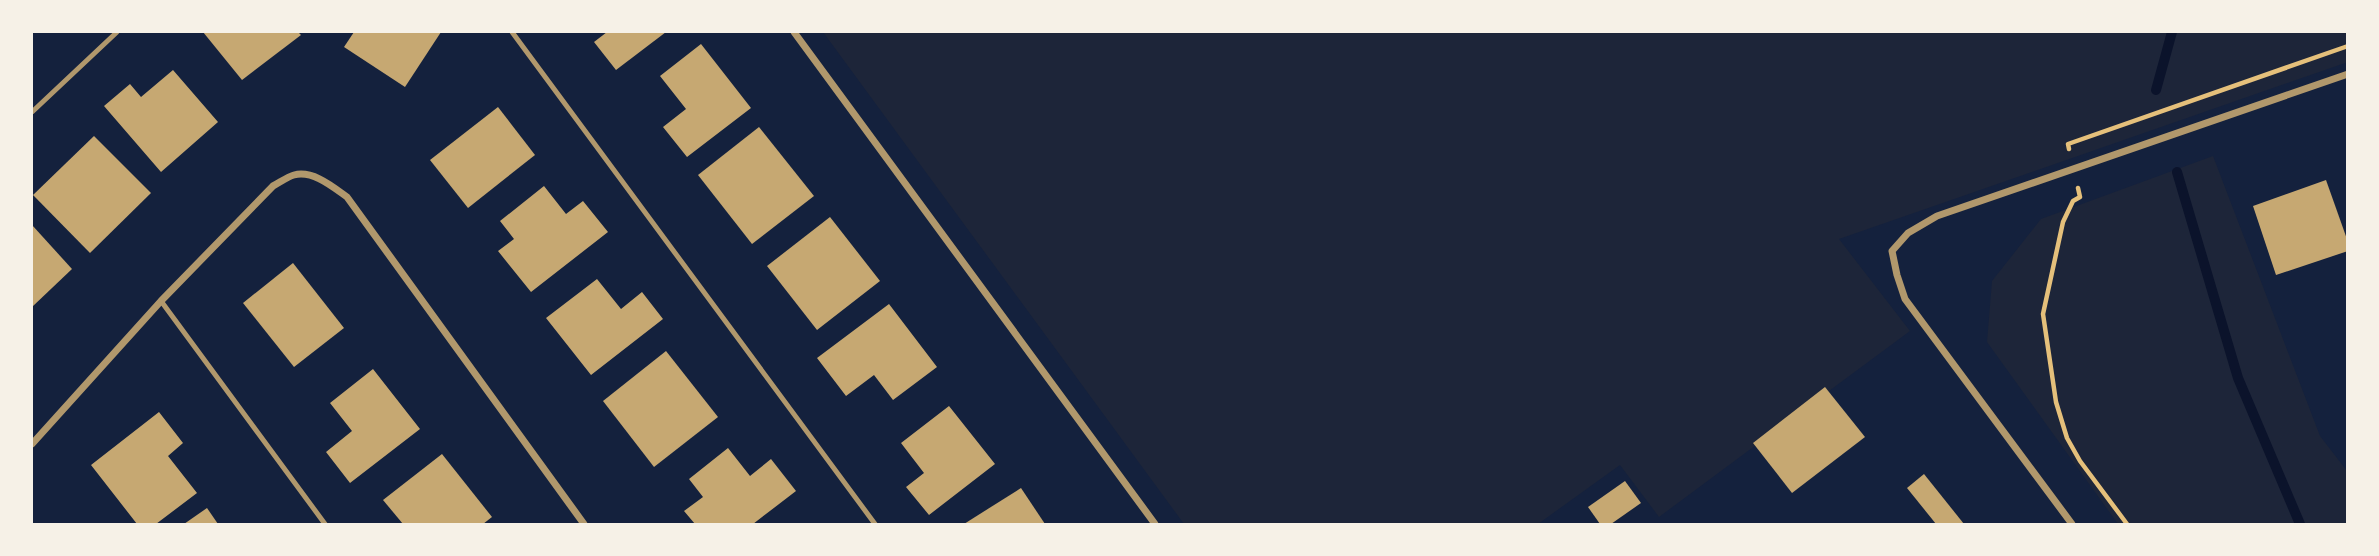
<svg xmlns="http://www.w3.org/2000/svg" width="2379" height="556" viewBox="0 0 2379 556" font-family="Signika,sans-serif">
	<rect width="100%" height="100%" fill="#14213d"/>
	<g fill="#1d2539">
		<polygon points="823,32 2347,32 2348,62 1839,239 1910,331 1659,517 1620,465 1538,524 1184,524"/>
		<polygon points="2213,156 2320,436 2347,471 2347,524 2118,524 1987,342 1992,281 2041,219"/>
	</g>
	<g fill="none" stroke-linecap="round" stroke-linejoin="round">
		<g stroke="#0b132b" stroke-width="10">
			<polyline points="2156,90 2172,32"/>
			<polyline points="2177,172 2238,378 2300,524"/>
		</g>
	</g>
	<g fill="#c6a872">
		<polygon points="203,32 298,32 301,35 242,80"/>
		<polygon points="354,32 441,32 405,87 344,47"/>
		<polygon points="607,32 666,32 616,70 594,42"/>
		<polygon points="701,44 751,108 687,157 663,127 686,109 660,76"/>
		<polygon points="173,70 218,122 161,172 104,106 130,84 141,97"/>
		<polygon points="498,107 535,155 468,208 430,160"/>
		<polygon points="759,127 814,196 752,244 698,175"/>
		<polygon points="94,136 151,193 90,253 33,195"/>
		<polygon points="2326,180 2348,242 2348,251 2276,275 2253,206"/>
		<polygon points="544,186 566,214 583,201 608,232 531,292 498,251 514,239 500,221"/>
		<polygon points="830,217 880,281 817,330 767,266"/>
		<polygon points="32,225 72,269 32,307"/>
		<polygon points="293,263 344,328 294,367 243,303"/>
		<polygon points="597,279 621,309 642,292 663,319 591,375 546,318"/>
		<polygon points="889,304 937,367 893,400 874,375 846,396 817,358"/>
		<polygon points="666,351 718,417 654,467 603,401"/>
		<polygon points="373,369 420,429 350,483 326,452 352,431 330,403"/>
		<polygon points="1825,387 1865,437 1792,493 1753,443"/>
		<polygon points="949,406 995,464 929,515 906,487 924,473 901,443"/>
		<polygon points="159,412 183,443 168,456 197,493 156,524 137,524 91,465"/>
		<polygon points="728,448 750,476 771,459 796,491 753,524 695,524 684,511 703,497 689,479"/>
		<polygon points="442,454 492,517 483,524 403,524 383,500"/>
		<polygon points="1924,474 1964,524 1936,524 1907,488"/>
		<polygon points="1625,481 1641,503 1611,524 1600,524 1588,507"/>
		<polygon points="1021,488 1045,524 964,524"/>
		<polygon points="207,508 218,524 184,524"/>
	</g>
	<g fill="none" stroke-linecap="round" stroke-linejoin="round">
		<g stroke="#e5c07b" stroke-width="4.5">
			<polyline points="2069,149 2068,144 2348,46"/>
			<polyline points="2078,188 2080,197 2073,201 2063,222 2043,314 2056,402 2067,438 2080,461 2127,524"/>
		</g>
		<g stroke="#b1986c" stroke-width="5">
			<polyline points="512,32 875,524"/>
			<polyline points="32,112 117,32"/>
			<polyline points="161,301 325,524"/>
		</g>
		<g stroke="#b1986c" stroke-width="7">
			<polyline points="794,32 1155,524"/>
			<path d="M32 444 161 301 273 186C279 183 287 177 294 175 313 170 333 187 347 197L584 524"/>
			<polyline points="2072,524 1905,299 1897,275 1892,251 1908,233 1937,216 2348,74"/>
		</g>
	</g>
	<rect width="2379" height="556" fill="none" stroke="#f6f1e7" stroke-width="66"/>
</svg>
